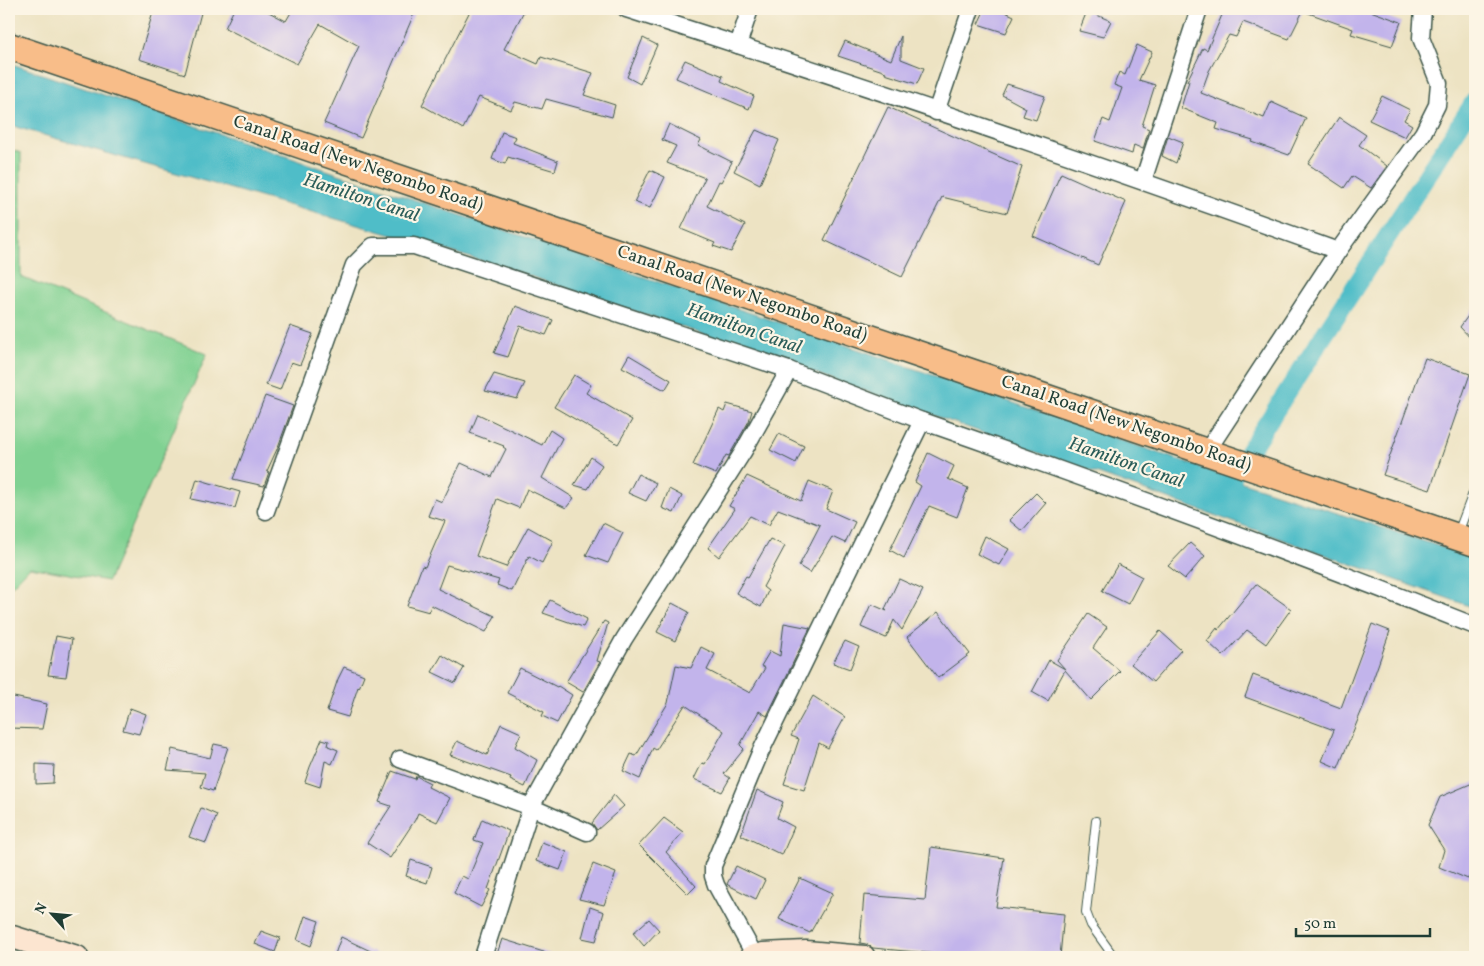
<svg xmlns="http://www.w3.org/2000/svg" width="1484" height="966" viewBox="0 0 1484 966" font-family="Vollkorn,serif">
	<rect width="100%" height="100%" fill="#fcf5e5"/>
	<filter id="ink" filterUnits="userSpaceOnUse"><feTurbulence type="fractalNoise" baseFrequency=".02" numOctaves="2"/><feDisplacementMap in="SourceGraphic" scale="10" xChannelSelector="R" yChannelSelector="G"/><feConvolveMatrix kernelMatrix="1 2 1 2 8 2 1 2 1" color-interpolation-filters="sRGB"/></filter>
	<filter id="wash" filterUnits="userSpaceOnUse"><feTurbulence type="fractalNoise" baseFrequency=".0096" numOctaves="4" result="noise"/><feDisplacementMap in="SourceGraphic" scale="20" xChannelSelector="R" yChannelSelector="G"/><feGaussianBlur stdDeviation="1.12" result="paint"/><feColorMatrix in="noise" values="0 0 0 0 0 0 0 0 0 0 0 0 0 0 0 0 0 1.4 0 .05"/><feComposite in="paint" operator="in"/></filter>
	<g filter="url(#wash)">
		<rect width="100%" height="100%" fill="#ede3c3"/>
		<polygon fill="#80d192" stroke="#508763" points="9,149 21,153 21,277 207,354 108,581 30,567 9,589"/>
		<polygon fill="#50bdc8" stroke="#387d7e" points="9,63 860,350 1248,484 1475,558 1475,608 750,350 500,266 9,125"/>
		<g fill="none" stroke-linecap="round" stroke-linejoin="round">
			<polyline stroke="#50bdc8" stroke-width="19" points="1220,496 1475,101"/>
		</g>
		<g id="blocks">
			<g fill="#c2b4eb">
				<polygon points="154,9 202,9 185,74 139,59"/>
				<polygon points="234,9 263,9 286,21 293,9 416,9 361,138 324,123 359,46 320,24 297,64 225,28"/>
				<polygon points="471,9 525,9 504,49 538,64 541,57 593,73 584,95 615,105 612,117 546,99 542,109 515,102 511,110 479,97 463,129 422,105"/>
				<polygon points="985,9 999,9 1014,16 1006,33 978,24"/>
				<polygon points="1210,9 1365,9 1401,22 1392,46 1351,34 1353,29 1303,11 1289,39 1243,22 1236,37 1229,35 1209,71 1201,93 1264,118 1271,102 1306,118 1289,155 1252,142 1253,140 1216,129 1218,123 1181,108 1189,81 1187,81 1203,48 1207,50 1222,15 1210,11"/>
				<polygon points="1087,11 1111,21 1103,37 1079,31"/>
				<polygon points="901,36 901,59 924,68 917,84 885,74 886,72 838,56 845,41 891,60"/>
				<polygon points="643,38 657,45 640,84 627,77"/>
				<polygon points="1137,45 1152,52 1139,80 1155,85 1142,126 1149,129 1143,149 1134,145 1132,154 1095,141 1103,119 1110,122 1122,88 1114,85 1119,72 1125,75"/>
				<polygon points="685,60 723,76 721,81 754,96 749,109 676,78"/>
				<polygon points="1007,84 1045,96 1036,120 1023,116 1026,108 1002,95"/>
				<polygon points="1382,96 1410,110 1404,120 1412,125 1405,137 1369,120"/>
				<polygon points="888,107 1022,167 1007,213 942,197 902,277 824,240"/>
				<polygon points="1339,117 1366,135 1359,145 1387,166 1371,188 1352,176 1344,188 1308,164"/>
				<polygon points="669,124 701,140 698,145 732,162 721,182 719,181 707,206 745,225 731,252 713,246 715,243 681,229 705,178 667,163 676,146 662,140"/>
				<polygon points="756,130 779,140 760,184 734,171"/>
				<polygon points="502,132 516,137 513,143 558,161 555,171 508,157 505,164 492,159"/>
				<polygon points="1168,136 1183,142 1176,163 1162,156"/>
				<polygon points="650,170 665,177 650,208 634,202"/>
				<polygon points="1061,173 1126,202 1098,265 1033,236"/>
				<polygon points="515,306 553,320 546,335 520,326 508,357 494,353"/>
				<polygon points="1475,306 1475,343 1460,327"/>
				<polygon points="290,326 313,334 300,365 291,362 280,390 266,385"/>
				<polygon points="629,355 671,380 665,390 622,367"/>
				<polygon points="1425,358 1470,374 1430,490 1383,475"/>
				<polygon points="494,374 525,383 517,399 485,391"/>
				<polygon points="574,375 591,385 586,393 632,420 618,444 554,407"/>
				<polygon points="265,396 293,406 278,447 267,471 269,472 264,486 233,479"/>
				<polygon points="727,404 752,411 749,421 734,447 729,456 726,455 716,474 693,465 719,409 724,412"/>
				<polygon points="478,414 542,445 550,430 562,438 542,478 574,498 566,508 527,489 519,508 497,499 476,556 506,567 528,527 553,541 542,563 529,556 512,591 497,585 499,580 447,565 438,589 495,616 486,632 431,605 429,612 407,606 422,566 425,567 445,521 428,516 435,499 442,502 461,463 492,477 506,449 503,447 504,446 470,433"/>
				<polygon points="779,434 804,446 796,463 770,450"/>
				<polygon points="928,453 954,466 948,479 968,488 957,517 929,506 904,558 890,550 921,486 915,482"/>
				<polygon points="591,457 602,465 588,489 574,485"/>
				<polygon points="638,474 656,483 646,501 628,493"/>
				<polygon points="747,476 801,501 809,481 833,491 826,509 855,522 845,543 832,537 810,573 799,566 820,525 778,509 769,525 750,516 719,557 708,548 735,509 729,506"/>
				<polygon points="197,479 240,492 235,508 191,499"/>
				<polygon points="669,489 682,496 674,513 662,508"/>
				<polygon points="1036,493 1046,503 1022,531 1009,520"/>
				<polygon points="603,523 623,533 608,563 586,555"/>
				<polygon points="985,536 1009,549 999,565 977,554"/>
				<polygon points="770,539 785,546 763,587 768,591 761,607 736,593 746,576 748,577"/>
				<polygon points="1190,543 1205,556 1185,579 1168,566"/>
				<polygon points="1118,564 1142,577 1128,604 1102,591"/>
				<polygon points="899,579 923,590 902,630 894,620 886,638 861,627 871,604 887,611 885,609"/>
				<polygon points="1256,584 1291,609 1266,644 1247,630 1223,656 1207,641 1217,628 1218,630"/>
				<polygon points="550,600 587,619 583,627 543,613"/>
				<polygon points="672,603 689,612 675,641 657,632"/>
				<polygon points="938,612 970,654 938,678 907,637"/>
				<polygon points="1088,614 1107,627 1093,648 1120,671 1091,700 1065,670 1048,701 1032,692 1049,660 1065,669 1057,660"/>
				<polygon points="604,621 608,623 597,661 600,662 583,692 566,682"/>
				<polygon points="784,623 810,628 767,716 759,711 740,745 744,749 724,774 730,778 722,792 694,779 702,763 705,764 724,731 685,705 656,750 653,748 640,779 623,771 631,754 636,756 668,703 676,665 691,668 701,647 715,654 707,670 750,693 765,668 761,666 770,651 780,656"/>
				<polygon points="1372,624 1390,631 1364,705 1338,768 1322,761 1334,730 1245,697 1253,675 1341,708"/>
				<polygon points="1160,631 1181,650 1153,682 1131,664"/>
				<polygon points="56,636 72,639 66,677 48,675"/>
				<polygon points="845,641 859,647 850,669 833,663"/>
				<polygon points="442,655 464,668 455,683 432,672"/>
				<polygon points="344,667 364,675 359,688 358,687 348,717 327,711 338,679"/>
				<polygon points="520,668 557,687 558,686 572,695 557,723 542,716 544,712 507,693"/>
				<polygon points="9,696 47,704 42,729 9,728"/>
				<polygon points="813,696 845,717 828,748 819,743 804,790 784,784 799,739 791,736"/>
				<polygon points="130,708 146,714 139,734 123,730"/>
				<polygon points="501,724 521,733 515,747 537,760 525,787 510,780 511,777 450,755 457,741 487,755"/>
				<polygon points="322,739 329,741 328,746 338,750 332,764 325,761 320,787 305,782 310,767"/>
				<polygon points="214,744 228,747 213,791 201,787 205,773 167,770 172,749 210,758"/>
				<polygon points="36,764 54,765 53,783 36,784"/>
				<polygon points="392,771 415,779 416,776 430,783 428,787 450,798 437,822 418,813 415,820 390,858 367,843 391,806 379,802"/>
				<polygon points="1475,782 1475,865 1468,879 1439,867 1444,850 1428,825 1440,797"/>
				<polygon points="757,790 783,802 777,818 794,827 782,855 741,835"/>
				<polygon points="614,795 624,806 597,830 592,823"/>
				<polygon points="201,808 217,815 206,843 189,837"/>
				<polygon points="664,818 683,832 666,852 696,886 688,894 639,845"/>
				<polygon points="482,819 509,831 488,889 490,890 481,907 454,893 462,876 468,879 483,843 474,840"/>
				<polygon points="542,842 567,852 560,870 536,861"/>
				<polygon points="931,847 1004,858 996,907 1064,914 1060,957 970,957 873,948 866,944 860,943 864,895 925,900"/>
				<polygon points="411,860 432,867 427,883 406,876"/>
				<polygon points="593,864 616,873 604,905 579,899"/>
				<polygon points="736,866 765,880 756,899 728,885 727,884"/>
				<polygon points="800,878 833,893 810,933 779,919"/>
				<polygon points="590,907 604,912 596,941 582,938"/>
				<polygon points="305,916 319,921 311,946 297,940"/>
				<polygon points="649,919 659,930 644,946 633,933"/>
				<polygon points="261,931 280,938 275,952 255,944"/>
				<polygon points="341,937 383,957 334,957"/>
				<polygon points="502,939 550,954 550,957 509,957 497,954"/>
			</g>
		</g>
	</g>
	<g filter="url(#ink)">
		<use href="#blocks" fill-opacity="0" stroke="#3e5649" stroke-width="1"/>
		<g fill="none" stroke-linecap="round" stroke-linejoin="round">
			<g stroke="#3e5649" stroke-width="10">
				<g id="lane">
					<polyline points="1458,533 1475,488"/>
					<polyline points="1096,821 1086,912 1091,925 1114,957"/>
				</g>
			</g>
			<g stroke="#3e5649" stroke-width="19">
				<g id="street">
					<path d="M626 9C865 85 1102 166 1338 251"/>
					<polyline points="738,45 750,9"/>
					<polyline points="936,112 971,9"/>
					<polyline points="1143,181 1199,9"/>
					<path d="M922 421C1108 486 1292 553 1475 626"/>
					<polyline points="1207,451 1338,251 1423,133 1437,105 1439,83 1421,38 1423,9"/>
					<polyline points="266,511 354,265 373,246 414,246 789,370 922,421 760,753 713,866 713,876 716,885 755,956"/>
					<polyline points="400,759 531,807 587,832"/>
					<polyline points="483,957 531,807 624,639 743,452 789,370"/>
				</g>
			</g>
			<g stroke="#3e5649" stroke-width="25">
				<g id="secondary">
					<polyline points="9,936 77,957"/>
					<polyline points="751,957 763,954 806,952 864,957"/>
				</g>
			</g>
			<g stroke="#3e5649" stroke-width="29">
				<polyline id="primary" points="9,46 1475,543"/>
			</g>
			<use href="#lane" stroke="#fff" stroke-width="8"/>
			<use href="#street" stroke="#fff" stroke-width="16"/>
			<use href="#secondary" stroke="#fce5d0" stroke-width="22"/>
			<use href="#primary" stroke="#f8bd89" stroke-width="26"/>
		</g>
	</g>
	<g text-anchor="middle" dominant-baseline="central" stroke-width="4.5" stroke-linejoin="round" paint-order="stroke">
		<g font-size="18" fill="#1f3d34" stroke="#fcf5e5">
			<text transform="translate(358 164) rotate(19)">Canal Road (New Negombo Road)</text>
			<text transform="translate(742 294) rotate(19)">Canal Road (New Negombo Road)</text>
			<text transform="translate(1126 424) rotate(19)">Canal Road (New Negombo Road)</text>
		</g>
		<g font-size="19" font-style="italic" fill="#2b5d59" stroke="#fcf5e5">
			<text transform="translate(361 198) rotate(18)">Hamilton Canal</text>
			<text transform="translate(744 329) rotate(19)">Hamilton Canal</text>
			<text transform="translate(1126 463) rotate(19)">Hamilton Canal</text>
		</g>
	</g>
	<rect width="1484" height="966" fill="none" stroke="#fcf5e5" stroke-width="30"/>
	<g transform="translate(52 914) rotate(297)" stroke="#fcf5e5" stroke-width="4" paint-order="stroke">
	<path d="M0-4L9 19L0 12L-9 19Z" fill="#1f3d34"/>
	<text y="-8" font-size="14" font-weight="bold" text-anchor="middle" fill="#1f3d34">N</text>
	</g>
	<path d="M1296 928v8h134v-8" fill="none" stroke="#1f3d34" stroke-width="2.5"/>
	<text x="1304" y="928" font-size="15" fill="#1f3d34" stroke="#fcf5e5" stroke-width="4" paint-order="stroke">50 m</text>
</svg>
